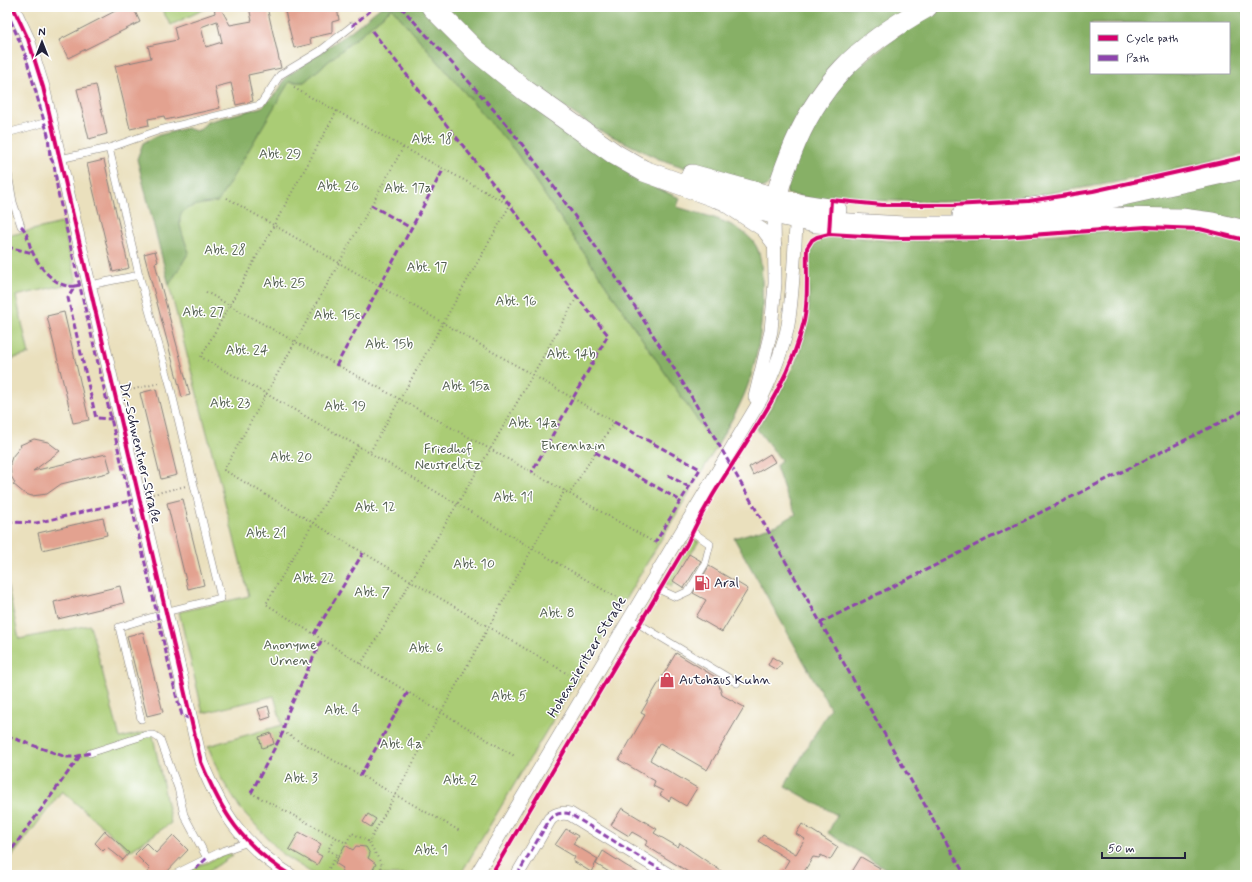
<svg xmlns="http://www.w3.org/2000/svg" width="1252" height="882" viewBox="0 0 1252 882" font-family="Mynerve,sans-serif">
	<rect width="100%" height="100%" fill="#fff"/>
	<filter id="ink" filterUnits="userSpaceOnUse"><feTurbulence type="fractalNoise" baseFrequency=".025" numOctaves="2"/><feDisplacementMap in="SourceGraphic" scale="8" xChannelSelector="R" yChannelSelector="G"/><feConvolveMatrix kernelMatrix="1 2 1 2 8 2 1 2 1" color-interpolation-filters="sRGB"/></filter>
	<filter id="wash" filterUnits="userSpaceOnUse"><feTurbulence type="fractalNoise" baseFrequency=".012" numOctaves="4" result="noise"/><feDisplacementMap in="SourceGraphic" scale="16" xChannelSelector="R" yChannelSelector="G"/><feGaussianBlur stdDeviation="0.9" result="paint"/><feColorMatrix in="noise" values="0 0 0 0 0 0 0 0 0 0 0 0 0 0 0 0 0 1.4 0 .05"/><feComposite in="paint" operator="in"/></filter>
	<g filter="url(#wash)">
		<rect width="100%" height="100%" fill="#eae0bd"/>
		<g fill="#aacc75" stroke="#667758">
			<polygon points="160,7 209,7 171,25"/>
			<path d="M392 8 515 151 716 448 460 875H315L283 855 240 808 221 778 208 746 282 725 274 696 203 713 179 612 249 596 169 285 189 252C173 212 175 207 218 201L289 82H304Z"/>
			<polygon points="62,223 77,282 16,296 29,354 7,360 7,236"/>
			<polygon points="690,540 699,541 671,587 665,583"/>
			<polygon points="7,583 19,639 90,625 120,738 152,731 171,823 130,851 62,791 7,863"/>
			<polygon points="226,853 233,855 203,875 181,875 191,868 206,863"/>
		</g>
		<g fill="#87b066" stroke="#546950" fill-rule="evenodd">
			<path d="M381 7H423L632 172 658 189 680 198 677 207C703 215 733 220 752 240 762 252 761 266 762 280 764 323 758 369 738 408 731 422 723 434 716 448L515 151 392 8 304 82H289L218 202C175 207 173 212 189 252L169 285 137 159 143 143 156 136 187 128 196 131 201 129 207 122 262 107 279 90 286 77 351 31Z"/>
			<polygon points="442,7 914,7 888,22 769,184 762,188 701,173 659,159 595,128 519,77"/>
			<path d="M935 7H1243L1245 20V154L1112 183 1022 198 940 202 865 200 833 194 827 202 787 194 786 181 831 87ZM1091 23H1229V73H1091Z"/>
			<polygon points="1245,174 1245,223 1044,216"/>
			<path d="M1155 229 1192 230 1245 242V875H896L828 833 837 815 785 786 830 708 734 538 777 525 796 514 786 495 776 467 781 460 757 429C783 387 807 354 809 303 809 285 806 253 817 240 845 232 877 242 905 241 989 240 1071 232 1155 229Z"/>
		</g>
		<g id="blocks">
			<g fill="#e3a290" fill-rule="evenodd">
				<polygon points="123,7 133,7 140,22 68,58 59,40"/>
				<path d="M214 7H220L230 25 252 21 249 7H267L281 68 248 75 253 101 236 105 231 83 215 87 220 108 165 120 164 116 148 119 149 125 130 129 115 66 151 58 148 46 177 40 174 27 215 13ZM217 21 222 42 206 47 201 27Z"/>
				<polygon points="284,7 337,7 339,20 332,22 332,33 310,38 311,44 294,48"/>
				<polygon points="96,85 107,134 89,139 77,89"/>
				<polygon points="104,160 129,268 113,272 87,164"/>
				<polygon points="155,251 158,262 155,263 190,395 182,397 144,254"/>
				<polygon points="64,312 89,420 73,423 47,316"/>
				<polygon points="156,389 177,475 161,479 140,393"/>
				<polygon points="34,439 48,442 60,451 33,471 106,454 111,472 61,484 47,494 32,496 25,494 13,484 15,483 11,476 10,463 12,457 21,446 20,445"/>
				<polygon points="770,454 775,462 753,475 749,467"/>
				<polygon points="183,499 204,585 188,589 167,503"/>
				<polygon points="103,518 107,535 42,550 38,533"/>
				<polygon points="689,554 701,561 684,588 673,581"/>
				<polygon points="709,566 748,589 722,632 696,617 706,600 693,593"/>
				<polygon points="120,586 124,603 58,619 54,602"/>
				<polygon points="143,632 163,712 147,716 127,636"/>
				<polygon points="676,653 717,678 722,695 744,707 707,770 660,743 650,760 697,788 686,806 671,797 669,801 660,795 663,791 653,786 655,781 619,760 645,715 641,713"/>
				<polygon points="772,657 782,663 777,670 768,665"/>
				<polygon points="268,706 271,717 262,720 258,709"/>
				<polygon points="271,733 274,744 262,748 259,737"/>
				<polygon points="622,808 657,829 654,833 678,847 680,843 727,875 693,875 645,845 648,841 632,832 629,836 611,825"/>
				<polygon points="368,814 376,819 371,827 363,822"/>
				<polygon points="802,824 838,847 830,860 821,855 819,858 813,857 802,875 780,875 789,860 758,841 763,835 796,854 805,839 796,834"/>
				<polygon points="566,829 578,836 573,844 598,859 591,872 573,861 575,857 555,845"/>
				<polygon points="105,831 129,853 123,860 107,847 103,851 95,843"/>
				<polygon points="299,832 321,844 316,853 322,856 317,865 289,849"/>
				<polygon points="173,835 188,850 164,875 145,875 150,869 135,854 146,843 156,853"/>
				<polygon points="345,845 353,850 356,846 366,847 370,854 368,858 376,864 370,875 346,875 341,872 343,868 335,863"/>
				<polygon points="603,851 625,865 642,875 614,875 596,864"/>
				<polygon points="861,857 880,868 876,875 850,875"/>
			</g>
		</g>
	</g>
	<g filter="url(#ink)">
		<use href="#blocks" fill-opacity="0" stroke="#86817c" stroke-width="1"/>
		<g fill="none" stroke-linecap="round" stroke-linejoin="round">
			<g stroke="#86817c" stroke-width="8">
				<g id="lane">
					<polyline points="7,133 51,121"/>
					<polyline points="60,159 109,148 160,130 260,105 280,75 320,51 352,26"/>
					<polyline points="7,168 13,202 21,226"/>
					<polyline points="139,275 169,381 221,598 165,612"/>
					<polyline points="90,285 139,275 109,148"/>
					<polyline points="649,585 676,597 689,591 705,564 710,544 684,526"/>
					<polyline points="629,618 737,683"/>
					<polyline points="141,719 119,627 166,613"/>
					<polyline points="90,753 146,735 154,735 160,739 178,788 184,815 207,858"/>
					<polyline points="173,875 220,852 248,842"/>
				</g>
			</g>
			<g stroke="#86817c" stroke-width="14">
				<g id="street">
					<path d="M13 7 28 39 43 87 201 762C222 813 242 845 290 875"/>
					<polyline points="726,206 763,230 775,246"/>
					<polyline points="755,397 771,331 775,283 774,214"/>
					<path d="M476 875 761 399C772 376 783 351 788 325 794 288 794 249 797 212"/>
					<path d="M517 875 550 819C556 813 562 812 570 814L669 875"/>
				</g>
			</g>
			<g stroke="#86817c" stroke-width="22">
				<g id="primary">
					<polyline points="432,7 476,51 526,91 616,155 644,171 716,197 760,210 815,222 904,227 1010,227 1111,218 1182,219 1212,223 1245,231"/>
					<polyline points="692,175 798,204 836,210"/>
					<path d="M775 211C776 191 783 174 790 156 818 83 859 45 927 7"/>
					<polyline points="963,215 1091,202 1245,168"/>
				</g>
			</g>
			<g stroke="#86817c" stroke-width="2" stroke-dasharray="1 3" stroke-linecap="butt">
				<polyline points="294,88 510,205 370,452"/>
				<polyline points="337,111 201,357 358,446 619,599"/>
				<polyline points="403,148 224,470 568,674"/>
				<polyline points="227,198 614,422 570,493"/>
				<path d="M206 292C355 376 507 456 655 543"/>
				<polyline points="126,391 160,383"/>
				<polyline points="358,446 266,604 361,664 516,757"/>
				<polyline points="149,495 186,486"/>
				<polyline points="361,664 491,448 577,297"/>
				<polyline points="283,732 460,831"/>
				<polyline points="251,793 346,843 352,833 369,842"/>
				<polyline points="325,875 337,855 328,850 335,838"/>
				<polyline points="377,875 382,865 369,842 565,490"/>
			</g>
			<use href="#lane" stroke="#fff" stroke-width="7"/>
			<use href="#street" stroke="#fff" stroke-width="13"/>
			<use href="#primary" stroke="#fff" stroke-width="21"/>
			<g stroke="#8e44ad" stroke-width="3" stroke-dasharray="6 3" stroke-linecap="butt">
				<path d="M401 7C441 52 484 96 521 143 583 223 638 310 691 396L965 875"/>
				<polyline points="7,12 25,54 48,135 50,157 54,164 58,193 176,695 182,715 190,719"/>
				<polyline points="352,26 375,7"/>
				<polyline points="372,31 510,205 577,297 608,335 532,472"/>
				<polyline points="371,205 411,228"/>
				<polyline points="7,206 13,202"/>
				<path d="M21 226C28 232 28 243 32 251 39 267 56 289 75 286"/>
				<polyline points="7,247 33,253"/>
				<polyline points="80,285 75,286 68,298 96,418 112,419"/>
				<polyline points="336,366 443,170"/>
				<polyline points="614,422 700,469 655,543"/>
				<polyline points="595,452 681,501"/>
				<polyline points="668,475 689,487"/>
				<polyline points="7,522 36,523 134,500"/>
				<polyline points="820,623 1245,410"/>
				<polyline points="314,634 363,553"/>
				<polyline points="7,736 66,757 74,757 90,753"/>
				<polyline points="360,776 408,692"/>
				<polyline points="251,793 283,732 287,714 322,639"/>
				<polyline points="7,856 80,756"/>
				<polyline points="189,875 207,858"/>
				<path d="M517 875 550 819C556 813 562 812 570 814L669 875"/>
				<polyline points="1241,875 1245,870"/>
			</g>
			<g stroke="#fff" stroke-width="6">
				<g id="cycleway">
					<path d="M13 7 28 39 43 87 201 762C222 813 242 845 290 875"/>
					<polyline points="829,234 831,200 882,205 953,205 1029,201 1093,191 1245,157"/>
					<path d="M491 875 687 544C721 467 785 405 804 321 809 298 806 272 807 248L812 240 817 237 829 234 900 238 1002 237 1146 227 1200 229 1245 240"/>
				</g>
			</g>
			<use href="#cycleway" stroke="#d6006c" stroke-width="4"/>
		</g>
	</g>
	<defs>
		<g id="fuel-bare" transform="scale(1.2)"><path d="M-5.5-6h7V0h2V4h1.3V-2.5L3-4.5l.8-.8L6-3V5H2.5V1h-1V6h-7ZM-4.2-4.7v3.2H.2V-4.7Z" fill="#d1495b" stroke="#fff" stroke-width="2.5" paint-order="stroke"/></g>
		<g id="shop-bare" transform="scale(1.2)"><path d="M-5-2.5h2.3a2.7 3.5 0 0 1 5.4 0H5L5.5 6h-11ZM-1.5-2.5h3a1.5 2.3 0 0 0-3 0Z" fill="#d1495b" stroke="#fff" stroke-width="2.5" paint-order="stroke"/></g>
	</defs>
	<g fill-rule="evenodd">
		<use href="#fuel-bare" x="702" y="583"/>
		<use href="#shop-bare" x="667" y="680"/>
	</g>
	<g text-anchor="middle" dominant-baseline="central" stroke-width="3" stroke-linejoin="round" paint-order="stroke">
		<g font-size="14" fill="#525e4f" stroke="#fff">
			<text x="432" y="139">Abt. 18</text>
			<text x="280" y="154">Abt. 29</text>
			<text x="338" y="186">Abt. 26</text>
			<text x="408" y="188">Abt. 17a</text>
			<text x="225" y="250">Abt. 28</text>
			<text x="427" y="267">Abt. 17</text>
			<text x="284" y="283">Abt. 25</text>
			<text x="516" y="301">Abt. 16</text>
			<text x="203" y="312">Abt. 27</text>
			<text x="337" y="315">Abt. 15c</text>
			<text x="389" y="344">Abt. 15b</text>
			<text x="247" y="350">Abt. 24</text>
			<text x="571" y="354">Abt. 14b</text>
			<text x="466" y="386">Abt. 15a</text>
			<text x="230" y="403">Abt. 23</text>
			<text x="345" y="406">Abt. 19</text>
			<text x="533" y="423">Abt. 14a</text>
			<text x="573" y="446">Ehrenhain</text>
			<text x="448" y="449">Friedhof<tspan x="448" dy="16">Neustrelitz</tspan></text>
			<text x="291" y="457">Abt. 20</text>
			<text x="513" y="497">Abt. 11</text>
			<text x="375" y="507">Abt. 12</text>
			<text x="266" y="533">Abt. 21</text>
			<text x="474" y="564">Abt. 10</text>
			<text x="314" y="578">Abt. 22</text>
			<text x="372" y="592">Abt. 7</text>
			<text x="557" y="613">Abt. 8</text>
			<text x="290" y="645">Anonyme<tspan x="290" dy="16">Urnen</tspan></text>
			<text x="426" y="648">Abt. 6</text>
			<text x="509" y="696">Abt. 5</text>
			<text x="342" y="710">Abt. 4</text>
			<text x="401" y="744">Abt. 4a</text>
			<text x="301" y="778">Abt. 3</text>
			<text x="460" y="780">Abt. 2</text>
			<text x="431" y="850">Abt. 1</text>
		</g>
		<g font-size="14" fill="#22223b" stroke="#fff">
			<text transform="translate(140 453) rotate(77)">Dr.-Schwentner-Straße</text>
			<text transform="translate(587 657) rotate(-59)">Hohenzieritzer Straße</text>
		</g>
		<g font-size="14" fill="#22223b" stroke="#fff" text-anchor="start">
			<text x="714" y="583">Aral</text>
			<text x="679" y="680">Autohaus Kuhn</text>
		</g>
	</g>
	<rect width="1252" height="882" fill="none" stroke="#fff" stroke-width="24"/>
	<rect x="1090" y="22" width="140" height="52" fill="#ffffff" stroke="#a7a7b1"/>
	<rect x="1098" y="35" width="20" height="6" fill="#d6006c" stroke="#a7a7b1"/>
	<text x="1126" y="42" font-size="12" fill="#22223b">Cycle path</text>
	<rect x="1098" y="55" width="20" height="6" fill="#8e44ad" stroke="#a7a7b1"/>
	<text x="1126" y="62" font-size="12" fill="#22223b">Path</text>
	<g transform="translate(42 42)" stroke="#ffffff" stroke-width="3" paint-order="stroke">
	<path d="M0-3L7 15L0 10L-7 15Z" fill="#22223b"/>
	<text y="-6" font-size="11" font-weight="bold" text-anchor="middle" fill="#22223b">N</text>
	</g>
	<path d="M1102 852v6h83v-6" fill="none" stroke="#22223b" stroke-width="2"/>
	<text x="1108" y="852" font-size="12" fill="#22223b" stroke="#ffffff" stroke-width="3" paint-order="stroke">50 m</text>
</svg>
